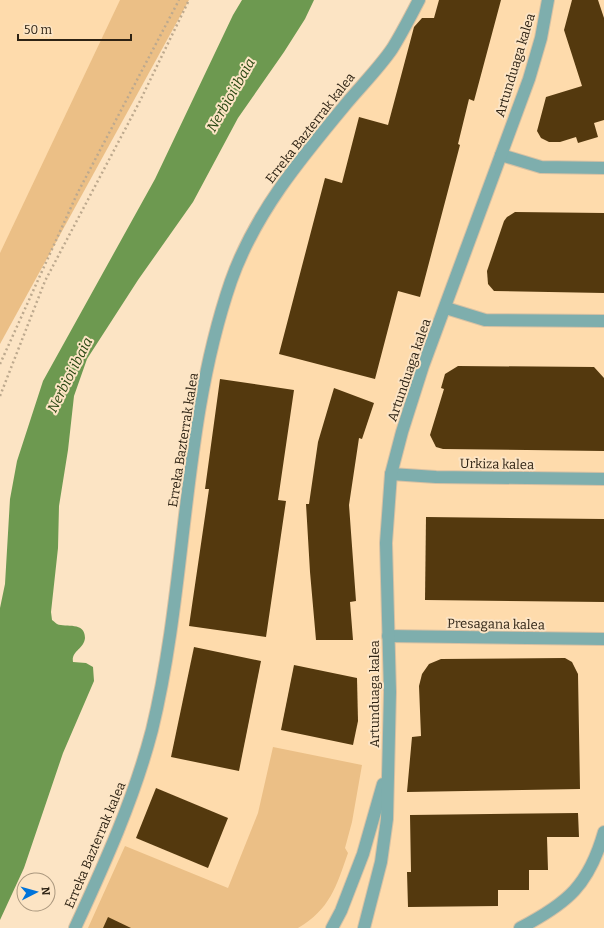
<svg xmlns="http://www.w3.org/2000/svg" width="604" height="928" viewBox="0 0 604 928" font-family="Bitter,serif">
	<rect width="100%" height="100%" fill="#fce4c4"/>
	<g fill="#fedbac">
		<polygon points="0,0 125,0 0,327"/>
		<polygon points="419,0 604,0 604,928 75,928 152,728 218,322 254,230 390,51"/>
	</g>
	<g fill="#ebbf86">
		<polygon points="120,0 189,0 0,344 0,253"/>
		<path d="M273 747 362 765 352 822 345 848 348 853C336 887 330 909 298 928H88L125 846 228 888 258 813Z"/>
	</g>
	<path fill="#6d9950" d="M242 0H314L305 19 284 52 238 118 193 202 138 280 87 359 74 396 68 450 59 506 58 548 51 612 52 620C54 621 55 623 57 624 66 628 85 621 85 638 84 649 71 651 73 662L86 663 93 667 94 681 63 753 24 868 0 920V608L5 584 10 499 17 461 43 381 155 179 233 15Z"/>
	<g fill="#54390e">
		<polygon points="439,0 501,0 474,101 469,99 458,144 460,145 420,297 398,291 375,379 279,354 325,178 342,183 359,117 388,125 414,27 422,18 434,18"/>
		<polygon points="572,0 598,0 604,18 604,120 594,123 598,137 578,143 576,137 560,142 549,142 541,138 537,131 546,97 582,86 564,30"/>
		<polygon points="515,212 604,213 604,293 494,291 488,284 487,271 504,221 507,217"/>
		<polygon points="458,366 594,367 604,378 604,451 443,449 436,447 430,435 444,389 441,388 445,374"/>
		<polygon points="220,379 294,390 278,500 286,501 266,637 189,626 209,489 205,489"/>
		<polygon points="334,388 374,403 362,439 359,438 349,505 356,601 350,602 353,640 316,640 310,572 306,504 309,504 318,442"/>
		<polygon points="426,517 604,519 604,602 425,600"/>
		<polygon points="194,647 261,661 239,771 171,757"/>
		<polygon points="565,658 572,662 578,674 580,789 407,792 412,737 421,736 419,686 422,674 429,664 441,659"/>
		<polygon points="294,665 357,678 358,721 353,745 281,730"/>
		<polygon points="156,788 228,818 208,868 136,838"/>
		<polygon points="578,813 579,837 547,837 548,870 529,870 529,890 498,890 498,906 408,907 407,872 411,872 410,815"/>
		<polygon points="108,917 131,928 103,928"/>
	</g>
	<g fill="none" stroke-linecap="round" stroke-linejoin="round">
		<g stroke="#d7c1a4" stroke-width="14">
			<g id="street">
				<polyline points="501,155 541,167 604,168"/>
				<polyline points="446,308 485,320 604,321"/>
				<polyline points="391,474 436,477 604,479"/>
				<polyline points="388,636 604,639"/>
				<path d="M75 928C105 863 134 799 152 730 188 582 181 426 231 281 255 213 301 158 346 104 361 86 379 68 392 49 402 33 410 17 419 0"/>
				<polyline points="332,928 341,911 363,854 383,784"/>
				<polyline points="364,928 381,862 387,819 390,692 386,543 391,474 402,432 423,366 529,79 541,38 548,0"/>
				<path d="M520 928C568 903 589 885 604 832"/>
			</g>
		</g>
		<g stroke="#bda98e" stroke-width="2.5" stroke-dasharray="2 3" stroke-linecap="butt">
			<polyline points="0,364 77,194 179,0"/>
			<polyline points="0,396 45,281 140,101 189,0"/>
		</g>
		<use href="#street" stroke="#7eaead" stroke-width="12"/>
	</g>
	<g text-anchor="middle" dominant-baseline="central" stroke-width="4" stroke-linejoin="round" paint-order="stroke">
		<g font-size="13" fill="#2e2314" stroke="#fce4c4">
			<text transform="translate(515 65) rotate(-73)">Artunduaga kalea</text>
			<text transform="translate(310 128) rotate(-52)">Erreka Bazterrak kalea</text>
			<text transform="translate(409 370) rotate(-71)">Artunduaga kalea</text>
			<text transform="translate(183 440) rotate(-81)">Erreka Bazterrak kalea</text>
			<text transform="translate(497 464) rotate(1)">Urkiza kalea</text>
			<text transform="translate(496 624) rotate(1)">Presagana kalea</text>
			<text transform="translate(374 694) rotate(-90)">Artunduaga kalea</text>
			<text transform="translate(95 845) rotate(-67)">Erreka Bazterrak kalea</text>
		</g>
		<g font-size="14" font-style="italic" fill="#284611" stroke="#fce4c4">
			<text transform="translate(231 95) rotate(-60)">Nerbioi ibaia</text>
			<text transform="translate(70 375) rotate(-63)">Nerbioi ibaia</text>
		</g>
	</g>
	<g transform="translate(36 892) rotate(84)"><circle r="19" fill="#fce4c4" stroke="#aa977e"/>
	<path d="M0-3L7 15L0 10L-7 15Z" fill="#0073da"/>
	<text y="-6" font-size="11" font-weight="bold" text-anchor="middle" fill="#2e2314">N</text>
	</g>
	<path d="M18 34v6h113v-6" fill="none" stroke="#2e2314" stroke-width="2"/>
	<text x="24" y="34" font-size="12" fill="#2e2314" stroke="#fce4c4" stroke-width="3" paint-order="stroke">50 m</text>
</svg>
